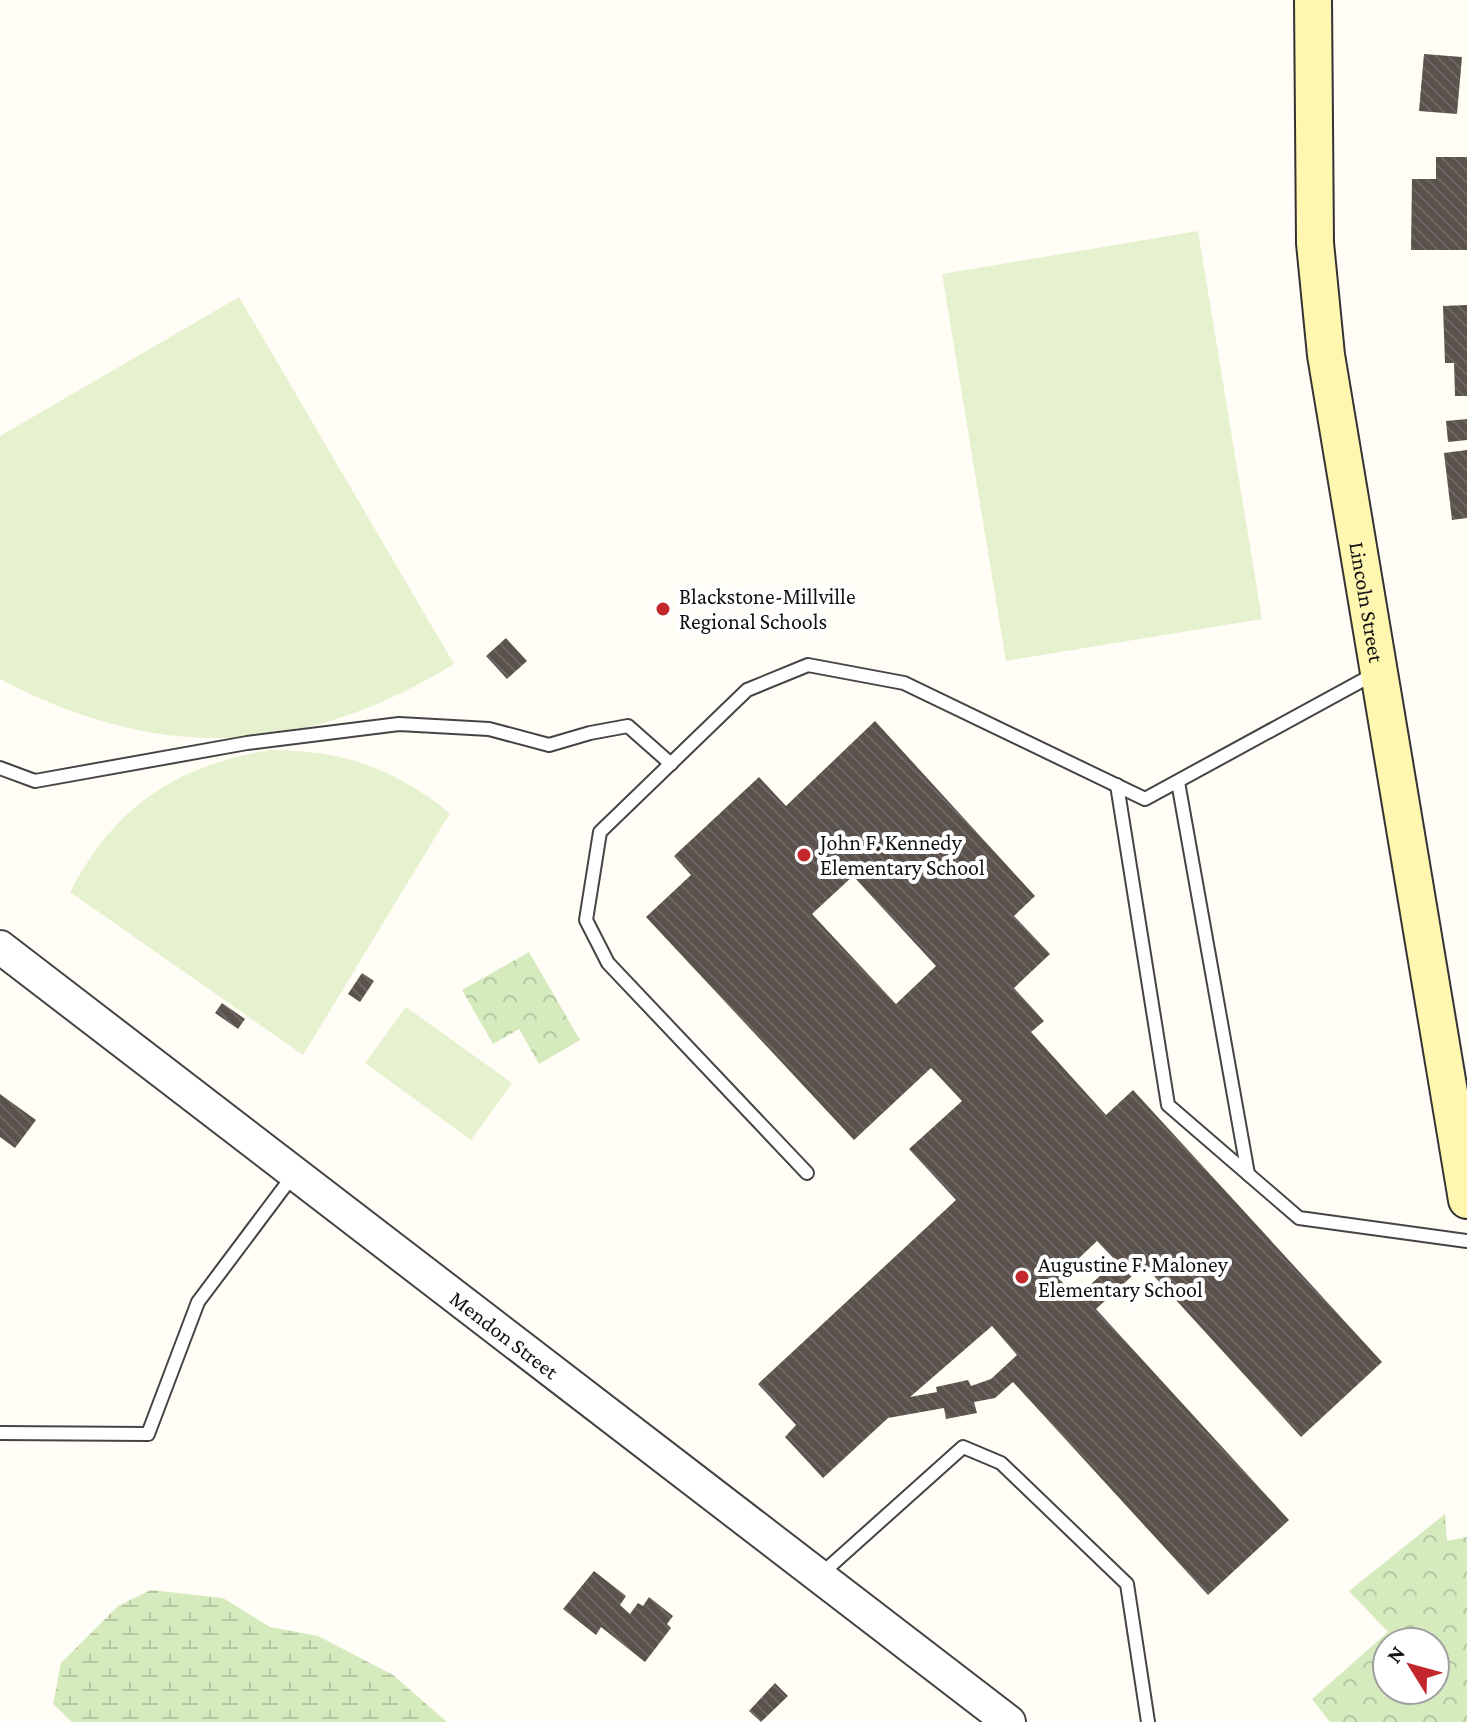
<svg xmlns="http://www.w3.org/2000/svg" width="1467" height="1722" viewBox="0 0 1467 1722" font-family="'Crimson Pro',serif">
	<defs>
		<pattern id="wetland-marsh" width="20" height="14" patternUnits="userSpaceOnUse" patternTransform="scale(2)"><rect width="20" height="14" fill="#d5ebbd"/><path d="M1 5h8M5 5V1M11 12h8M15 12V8" fill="none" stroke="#b6c8a1"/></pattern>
		<pattern id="park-crowns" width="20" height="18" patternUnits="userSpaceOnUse" patternTransform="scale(2)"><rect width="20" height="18" fill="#d5ebbd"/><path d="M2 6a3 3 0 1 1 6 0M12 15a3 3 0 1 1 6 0" fill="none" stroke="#b6c8a1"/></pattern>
		<pattern id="building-back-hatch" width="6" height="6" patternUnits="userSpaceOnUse" patternTransform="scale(2)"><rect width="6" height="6" fill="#5a524d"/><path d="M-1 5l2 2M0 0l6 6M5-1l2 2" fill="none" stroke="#6d6662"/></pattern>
	</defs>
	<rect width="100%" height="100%" fill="#fffdf5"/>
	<polygon fill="url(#wetland-marsh)" points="151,1590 223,1598 270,1627 318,1636 393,1675 447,1722 72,1722 53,1704 61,1663 118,1606"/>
	<g fill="url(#park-crowns)" fill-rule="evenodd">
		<polygon points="529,952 580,1040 539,1064 519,1029 493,1044 462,990"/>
		<path d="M1445 1514 1447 1541 1467 1537V1722H1330L1312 1699 1388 1632 1349 1591ZM1435 1642V1690H1387V1642Z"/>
	</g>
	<g fill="#e6f2cf">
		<polygon points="1198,231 1262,619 1006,661 942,274"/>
		<path d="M239 297 454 664C302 757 159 763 0 679V436Z"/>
		<path d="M270 750C343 750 393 768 450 813L303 1055 70 892C115 806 175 766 270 750Z"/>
		<polygon points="406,1007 512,1083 471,1140 365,1063"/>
	</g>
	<g fill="url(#building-back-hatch)" fill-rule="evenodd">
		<polygon points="1424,54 1462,57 1457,114 1419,111"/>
		<polygon points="1436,157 1467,157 1467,250 1411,250 1412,179 1436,179"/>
		<polygon points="1467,305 1467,396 1455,396 1454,363 1445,363 1443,306"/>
		<polygon points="1467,419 1467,440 1448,442 1446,421"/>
		<polygon points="1467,450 1467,518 1452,520 1444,453"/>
		<polygon points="506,638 527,661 507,679 486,656"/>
		<path d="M875 721 1035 896 1014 916 1050 954 1014 988 1044 1021 1031 1032 1106 1115 1133 1090 1382 1362 1301 1437 1144 1265 1096 1309 1289 1520 1208 1595 1013 1382 995 1398 974 1402 977 1413 946 1419 944 1408 888 1418 823 1478 785 1437 796 1425 758 1384 956 1200 909 1149 962 1101 931 1068 854 1140 646 917 691 875 674 856 759 777 786 806ZM853 876 936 966 896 1004 812 914ZM1097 1241 1116 1261 1077 1297 1058 1278ZM992 1326 1017 1355 991 1379 971 1386 968 1380 936 1387 937 1392 910 1397Z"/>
		<polygon points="362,973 374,981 360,1002 348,994"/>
		<polygon points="222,1003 245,1019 238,1029 215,1013"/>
		<polygon points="0,1094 36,1120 15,1148 0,1137"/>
		<polygon points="594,1571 626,1596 620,1605 630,1614 638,1603 643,1606 649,1597 673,1616 667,1624 671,1628 645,1662 601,1627 596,1635 563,1609"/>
		<polygon points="775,1683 788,1696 761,1722 749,1711"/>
	</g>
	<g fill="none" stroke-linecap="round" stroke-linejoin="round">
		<g stroke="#444" stroke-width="16">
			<g id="service">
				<polyline points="0,768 35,781 247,743 399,724 489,729 549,745 590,733 628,726 671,764"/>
				<polyline points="1178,782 1248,1174"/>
				<polyline points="1117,785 1168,1105 1299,1218 1467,1241"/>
				<polyline points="807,1173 608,963 586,920 600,832 747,690 808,665 904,683 1145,799 1376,673"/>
				<polyline points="0,1433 148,1434 198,1302 294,1174"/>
				<polyline points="819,1576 963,1447 1001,1463 1127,1584 1148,1722"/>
			</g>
		</g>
		<g stroke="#444" stroke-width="36">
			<g id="tertiary">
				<path id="s1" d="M0 947 1009 1722"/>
			</g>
		</g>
		<g stroke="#333" stroke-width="40">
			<g id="secondary">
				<path id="s2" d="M1313 0 1315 243 1326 355 1467 1200"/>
			</g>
		</g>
		<use href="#service" stroke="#fff" stroke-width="12"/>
		<use href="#tertiary" stroke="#fff" stroke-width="32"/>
		<use href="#secondary" stroke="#fff6b0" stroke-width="36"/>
	</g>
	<g fill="#c4262e" stroke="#fff" stroke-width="3">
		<circle cx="663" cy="609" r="8"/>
		<circle cx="804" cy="855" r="8"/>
		<circle cx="1022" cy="1277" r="8"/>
	</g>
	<g text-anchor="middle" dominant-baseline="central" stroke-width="8" stroke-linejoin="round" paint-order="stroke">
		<g font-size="22" fill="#111" stroke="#fff" text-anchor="start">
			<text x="679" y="596">Blackstone-Millville<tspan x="679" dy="25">Regional Schools</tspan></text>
			<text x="820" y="842">John F. Kennedy<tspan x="820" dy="25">Elementary School</tspan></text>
			<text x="1038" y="1264">Augustine F. Maloney<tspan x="1038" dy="25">Elementary School</tspan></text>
		</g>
		<g font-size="22" fill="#111" stroke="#fff">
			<text stroke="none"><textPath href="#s2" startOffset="606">Lincoln Street</textPath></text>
			<text stroke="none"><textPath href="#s1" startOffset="636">Mendon Street</textPath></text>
		</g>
	</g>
	<g transform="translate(1411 1666) rotate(307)"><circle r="38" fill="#ffffff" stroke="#a0a0a0" stroke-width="2"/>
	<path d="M0-6L14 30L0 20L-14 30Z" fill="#c4262e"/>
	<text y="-12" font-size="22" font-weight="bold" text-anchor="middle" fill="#111111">N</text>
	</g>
</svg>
